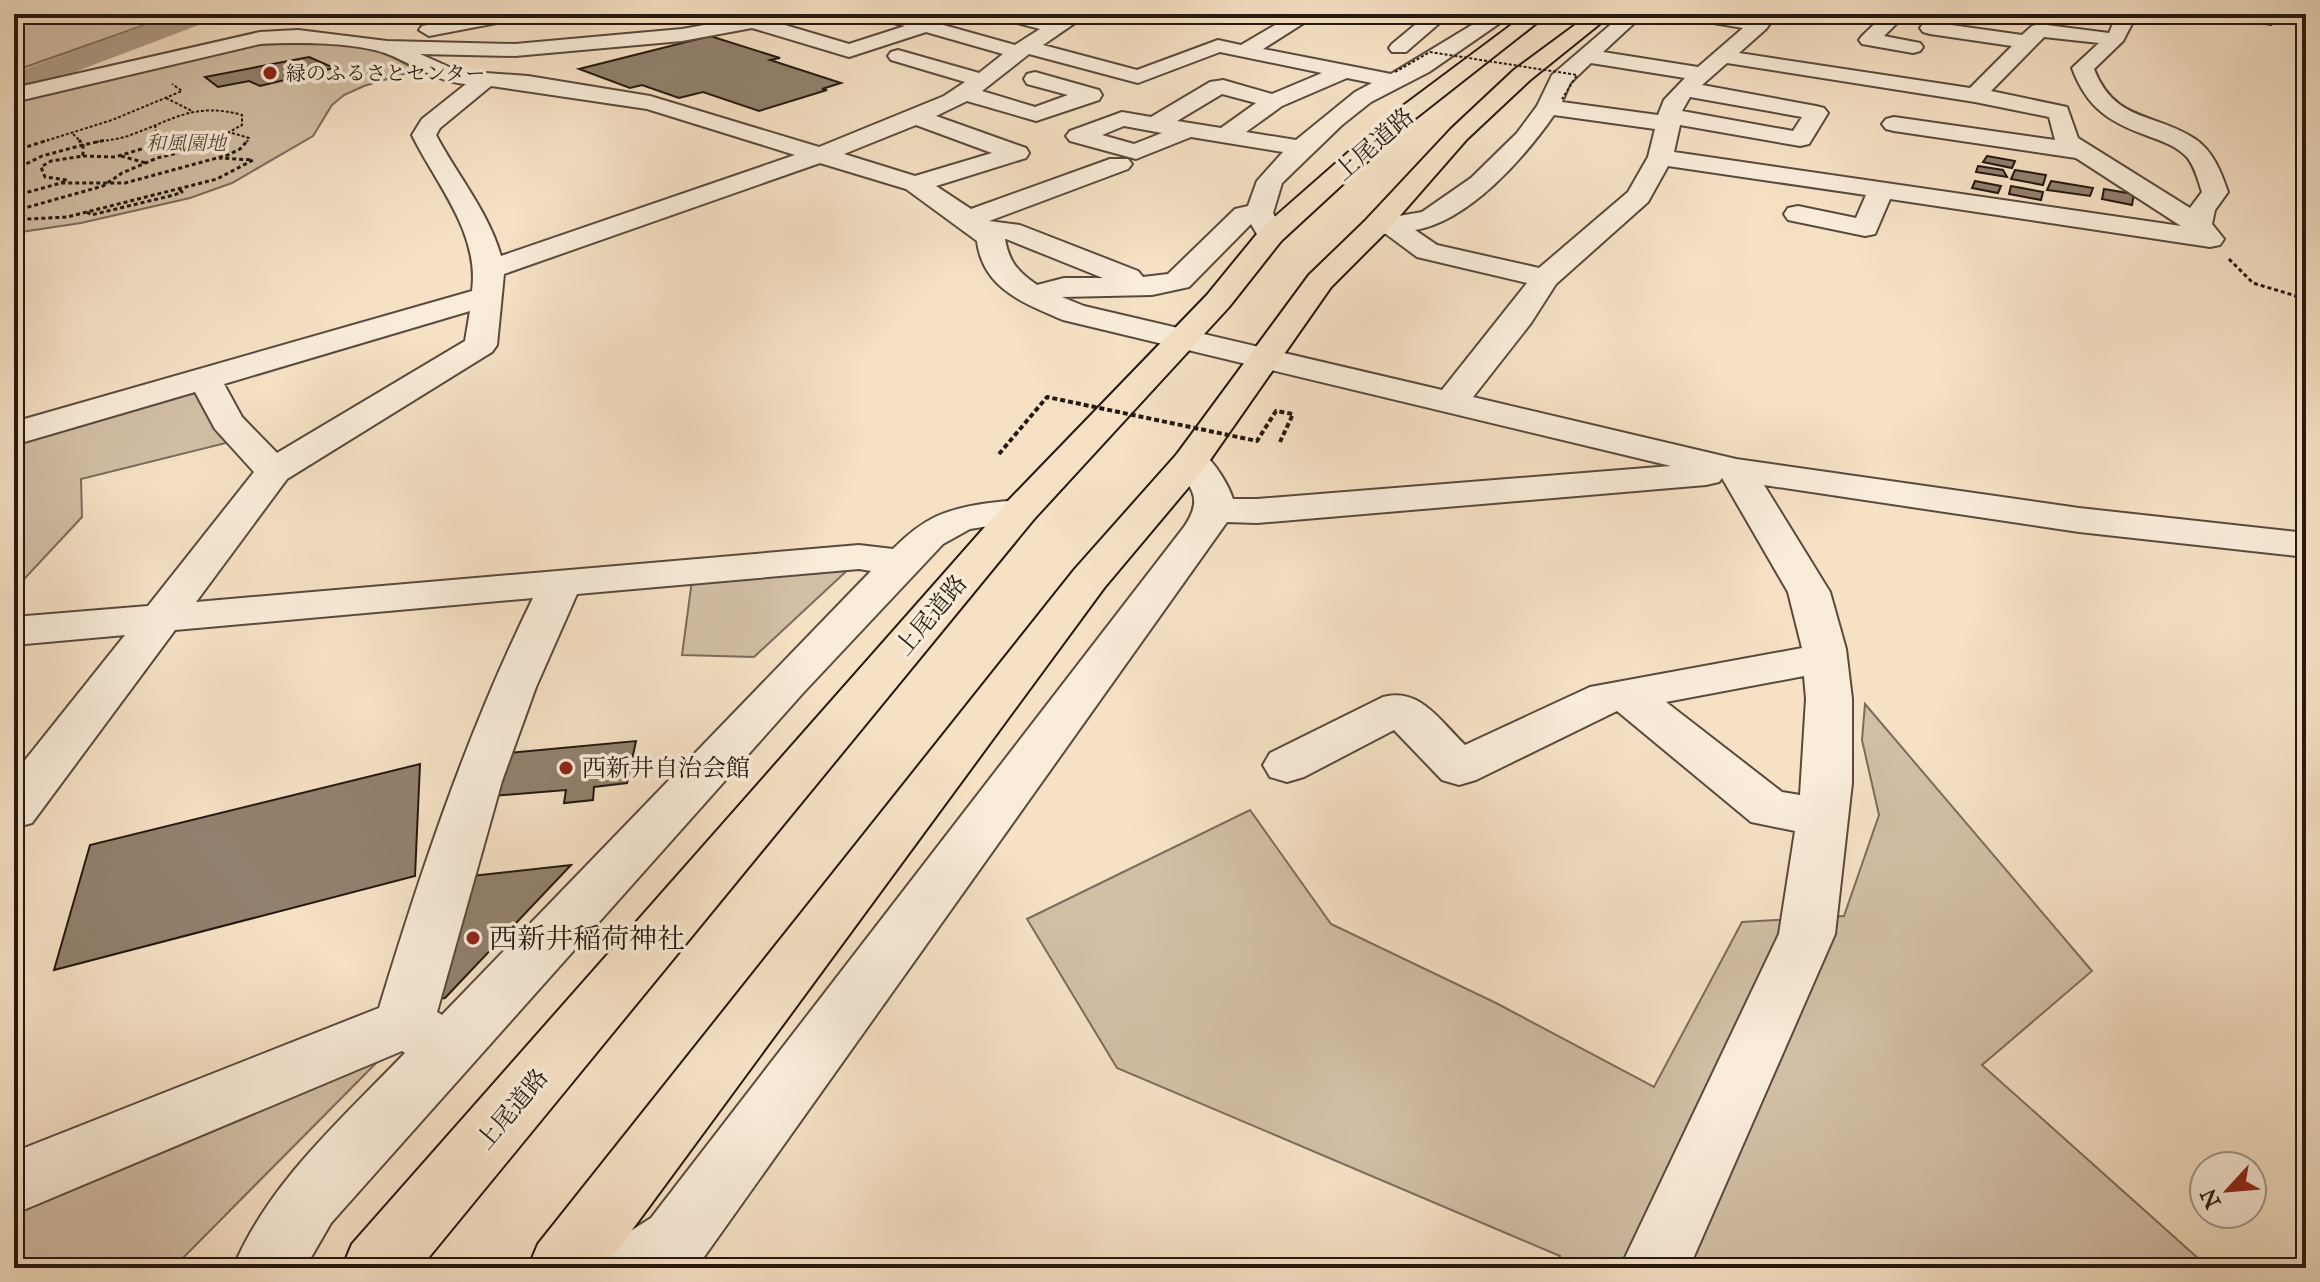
<svg xmlns="http://www.w3.org/2000/svg" width="2320" height="1282" viewBox="0 0 2320 1282" font-family="'IM FELL Great Primer','Noto Serif JP',serif">
	<rect width="100%" height="100%" fill="#f6e1c5"/>
	<filter id="stains"><feTurbulence type="fractalNoise" baseFrequency=".0025" numOctaves="4"/><feColorMatrix values="0 0 0 0 .2 0 0 0 0 .09 0 0 0 0 .02 0 0 0 .5 -.17"/></filter>
	<radialGradient id="worn" r=".72"><stop offset=".6" stop-color="#630" stop-opacity="0"/><stop offset="1" stop-color="#630" stop-opacity=".3"/></radialGradient>
	<g fill="#d2bfa6" stroke="#7c6c5b" stroke-width="2">
		<polygon points="14,14 176,14 14,71"/>
		<polygon points="288,37 380,50 417,70 364,86 344,95 332,105 313,136 232,183 190,198 81,223 14,233 14,97"/>
		<polygon points="192,387 234,441 81,479 82,517 14,590 14,440"/>
		<polygon points="853,565 754,657 682,655 692,580"/>
		<polygon points="1865,704 2092,971 1982,1065 2209,1268 1559,1268 1560,1256 1117,1068 1027,919 1250,810 1331,924 1496,1003 1654,1087 1742,922 1844,916 1879,815 1862,740"/>
		<polygon points="396,1043 173,1268 14,1268 14,1200"/>
	</g>
	<g fill="none" stroke-linecap="round" stroke-linejoin="round">
		<polygon fill="#af9d87" fill-rule="evenodd" points="175,14 217,14 212,20 14,95 14,73"/>
	</g>
	<g fill="#92816e" stroke="#251810" stroke-width="2">
		<polygon points="2194,14 2274,14 2271,25"/>
		<polygon points="710,36 780,58 770,60 841,83 822,89 827,90 759,111 703,92 679,98 642,85 630,88 579,69"/>
		<polygon points="309,57 334,68 260,86 249,81 218,87 205,77"/>
		<polygon points="1987,156 2015,161 2012,168 1983,162"/>
		<polygon points="1978,166 2003,170 2007,177 1976,172"/>
		<polygon points="2015,170 2046,175 2043,185 2011,179"/>
		<polygon points="1975,181 2001,186 1998,193 1972,188"/>
		<polygon points="2051,181 2093,188 2090,196 2047,190"/>
		<polygon points="2011,186 2043,192 2041,200 2009,194"/>
		<polygon points="2104,189 2134,194 2132,205 2102,199"/>
		<polygon points="636,741 627,783 594,787 593,800 564,803 566,790 493,796 508,753"/>
		<polygon points="420,764 415,876 54,970 90,845"/>
		<polygon points="571,865 445,998 424,1001 463,877"/>
	</g>
	<g fill="none" stroke-linecap="round" stroke-linejoin="round">
		<g stroke="#594a3d" stroke-width="4">
			<g id="street">
				<polygon points="483,14 523,14 513,20 429,36 419,30 422,26"/>
				<path d="M766 14H808L805 18 778 23 849 44 905 26 890 22 887 18 890 14H904L1015 45 1040 29 998 18 995 14H1027L1054 21 1065 14H1088L1043 45 1137 70 1218 40 1241 45 1294 14H1318L1263 49 1391 74 1490 14H1513L1429 72 1371 102 1342 125 1282 183 1273 213 1285 235 1281 241 1271 243 1261 241 1251 224 1189 287 1152 295 1062 297 1084 306 1442 390 1527 283 1417 257 1386 234H1364L1360 228 1364 222 1422 212 1471 178 1517 133 1537 106 1552 75 1623 14H1644L1603 52 1698 67 1743 28 1696 20 1686 14H1729L1754 18 1757 14H1777L1766 29 1739 53 1970 88 2012 46 1930 34 1923 32 1920 28 1923 24 1930 22 2022 35 2032 26 2039 24 2109 33 2117 14H2137L2123 41 2094 69C2115 123 2155 112 2195 139 2213 151 2221 172 2228 192L2215 210 2212 224 2224 239 2220 245 2210 247 1890 199 1875 234 1865 236 1788 220 1784 214 1788 208 1798 206 1856 218 1866 195 1668 166 1648 202 1556 284 1531 323 1473 397 1736 459 2079 508 2306 533V557L2079 532 1764 485 1830 592 1846 649 1852 699V783L1835 934 1689 1268H1620L1779 934 1795 831 1751 822 1617 711 1476 780 1459 785 1442 780 1394 730 1304 777 1287 782 1270 777 1263 765 1270 753 1383 697C1420 687 1440 721 1465 745L1590 687 1802 648 1788 592 1722 478 1719 482 1706 485 1257 523 1227 522 699 1264 693 1268H600L610 1244 651 1218 1184 527C1205 496 1190 488 1172 462L1177 454C1185 452 1195 449 1203 454 1215 462 1229 486 1233 499H1257L1671 466 1063 320C1024 303 983 289 977 241L906 189 820 163 504 274 497 345 492 352 287 479 196 602 859 545 893 549C924 518 945 509 989 503 1005 501 1018 499 1034 503L1039 511 1034 519 970 529 943 544 803 693 331 1223 305 1268H233C269 1182 342 1119 405 1053L402 1051 14 1214V1152L379 1008C422 867 468 730 533 598L175 630 32 823 14 828V774L125 635 14 645V617L148 606 254 472 215 429 195 392 14 445V422L472 291C480 233 436 184 412 135L422 119 466 84C436 82 412 63 385 53 352 42 295 42 260 44L14 102V88L260 32 298 30 387 41 515 44 682 29ZM752 28 849 57 926 32 1003 54 979 73 898 50 891 52 888 56 891 60 965 82 944 96 819 147 650 96 528 76 458 71 420 54 515 56 682 41ZM2044 37 2099 43 2072 68C2087 108 2109 122 2148 136 2162 141 2176 146 2187 157 2195 167 2198 180 2202 192L2190 208 2078 138 2067 107 1991 91ZM1220 52 1322 73 1272 94 1223 80 1210 82 1151 117 1122 112 1070 131 1066 136 1070 141 1136 159 1191 137 1283 152 1257 181 1248 206 1235 209 1168 274 1143 277 1138 271 1020 225 989 221 1128 169 1132 164 1128 159H1110L971 209 936 186 1026 158 1029 153 1026 148 936 116 967 101 1036 121 1099 100 1102 95 1099 90 1035 72 1027 74 1024 79 1027 84 1068 95 1035 107 982 91 1029 54 1138 83ZM1591 63 1685 78 1664 100 1658 115 1562 102 1570 83ZM1727 63 1975 102 2049 117 2055 140 1894 117 1886 119 1882 124 1886 129 1894 131 2076 158 2181 226 1674 152 1680 125 1800 146 1809 144 1828 113 1824 108 1816 106 1702 85ZM1347 78 1372 83 1355 92 1296 140 1246 132 1282 106ZM491 86 647 109 795 155 501 256C488 211 457 175 436 135L440 128ZM1222 94 1256 103 1221 128 1177 121ZM1690 97 1802 117 1793 131 1682 111ZM1554 115 1655 129 1648 157 1628 192 1539 268 1437 245 1415 230C1469 221 1524 158 1554 115ZM916 125 992 153 915 176 844 154ZM1124 126 1162 133 1134 144 1102 135ZM1005 239H1006L1103 278H1064L1037 285C1018 272 1009 262 1005 239ZM470 311 465 341 277 453 242 417 224 384ZM859 569 871 571 442 1015 437 1012 502 781 536 687 577 594ZM1804 676 1806 699 1800 795 1782 792 1666 702Z"/>
				<polygon points="1162,14 1151,21 1141,15 1142,14"/>
				<polygon points="1202,14 1233,14 1223,20 1205,18"/>
				<polygon points="1428,14 1450,14 1406,52 1392,52 1389,48 1392,44"/>
				<polygon points="1885,14 1906,14 1884,36 1920,43 1923,47 1920,51 1913,53 1862,44 1859,40 1862,36"/>
			</g>
		</g>
		<g stroke="#251810" stroke-width="4">
			<g id="highway">
				<polygon points="1526,14 1548,14 1408,124 1281,241 1229,307 1034,519 420,1268 342,1268 352,1244 1006,503 1207,295 1261,229 1392,114"/>
				<polygon points="1590,14 1612,14 1530,80 1467,139 1384,234 1331,287 1203,470 1104,588 604,1268 528,1268 538,1244 1074,570 1177,454 1309,275 1364,222 1451,129 1514,70"/>
			</g>
		</g>
		<g stroke="#251810" stroke-width="2" stroke-dasharray="3 2" stroke-linecap="butt">
			<polyline points="166,98 192,111"/>
			<polyline points="155,125 158,142"/>
			<polyline points="232,133 249,138 247,142"/>
			<polyline points="73,134 81,142"/>
			<polyline points="42,142 112,120 182,91 172,84"/>
			<path d="M96 142C109 140 122 139 133 134 175 119 195 102 242 115V125L211 142"/>
			<polyline points="182,142 214,140"/>
		</g>
		<g stroke="#251810" stroke-width="3" stroke-dasharray="4 3" stroke-linecap="butt">
			<polyline points="157,140 158,144 210,140"/>
			<polyline points="14,151 48,140"/>
			<polyline points="83,156 115,157 158,144"/>
			<polyline points="121,156 146,163"/>
			<polyline points="14,170 42,156 83,145 79,140"/>
			<polyline points="61,183 67,180 45,177 41,167 51,161 83,156 83,145 106,140"/>
			<polyline points="14,184 19,181 14,175 16,171"/>
			<polyline points="14,196 61,183 125,183 228,155 240,149 248,140"/>
			<polyline points="14,211 103,186 122,173 157,158 202,147 214,140"/>
			<polyline points="15,212 29,219 67,217 217,179 253,160 219,158"/>
			<polyline points="87,212 91,215 174,195 182,192 179,188"/>
			<polyline points="2229,259 2253,283 2306,299"/>
		</g>
		<use href="#street" fill="#f9ecd9" fill-rule="evenodd"/>
		<use href="#highway" fill="#f6e1c5" fill-rule="evenodd"/>
		<polyline stroke="#251810" stroke-width="2" stroke-dasharray="3 2" stroke-linecap="butt" points="1395,72 1430,52 1577,75 1562,99"/>
		<polyline stroke="#251810" stroke-width="4" stroke-dasharray="5 3" stroke-linecap="butt" points="999,454 1047,397 1257,441 1276,411 1293,414 1280,442"/>
	</g>
	<g fill="#8f2418" stroke="#f9ecd9" stroke-width="3">
		<circle cx="270" cy="73" r="8"/>
		<circle cx="566" cy="768" r="8"/>
		<circle cx="473" cy="938" r="8"/>
	</g>
	<g text-anchor="middle" dominant-baseline="central" stroke-width="7" stroke-linejoin="round" paint-order="stroke">
		<g font-size="20" fill="#251810" stroke="#f9ecd9" text-anchor="start">
			<text x="286" y="73">緑のふるさとセンター</text>
		</g>
		<g font-size="20" font-style="italic" fill="#594a3d" stroke="#f9ecd9">
			<text x="186" y="143">和風園地</text>
		</g>
		<g font-size="24" fill="#251810" stroke="#f9ecd9">
			<text transform="translate(1374 144) rotate(-41)">上尾道路</text>
			<text transform="translate(931 615) rotate(-50)">上尾道路</text>
			<text transform="translate(512 1109) rotate(-50)">上尾道路</text>
		</g>
		<g font-size="24" fill="#251810" stroke="#f9ecd9" text-anchor="start">
			<text x="582" y="768">西新井自治会館</text>
		</g>
		<g font-size="28" fill="#251810" stroke="#f9ecd9" text-anchor="start">
			<text x="489" y="938">西新井稲荷神社</text>
		</g>
	</g>
	<rect width="2320" height="1282" fill="none" stroke="#f6e1c5" stroke-width="48"/>
	<rect x="16" y="16" width="2288" height="1250" fill="none" stroke="#251810" stroke-width="4"/>
	<rect x="24" y="24" width="2272" height="1234" fill="none" stroke="#251810" stroke-width="2"/>
	<g transform="translate(2228 1190) rotate(244)"><circle r="38" fill="#f9ecd9" stroke="#a49789" stroke-width="2"/>
	<path d="M0-6L14 30L0 20L-14 30Z" fill="#8f2418"/>
	<text y="-12" font-size="22" font-weight="bold" text-anchor="middle" fill="#251810">N</text>
	</g>
	<rect width="100%" height="100%" filter="url(#stains)"/>
	<rect width="100%" height="100%" fill="url(#worn)"/>
</svg>
